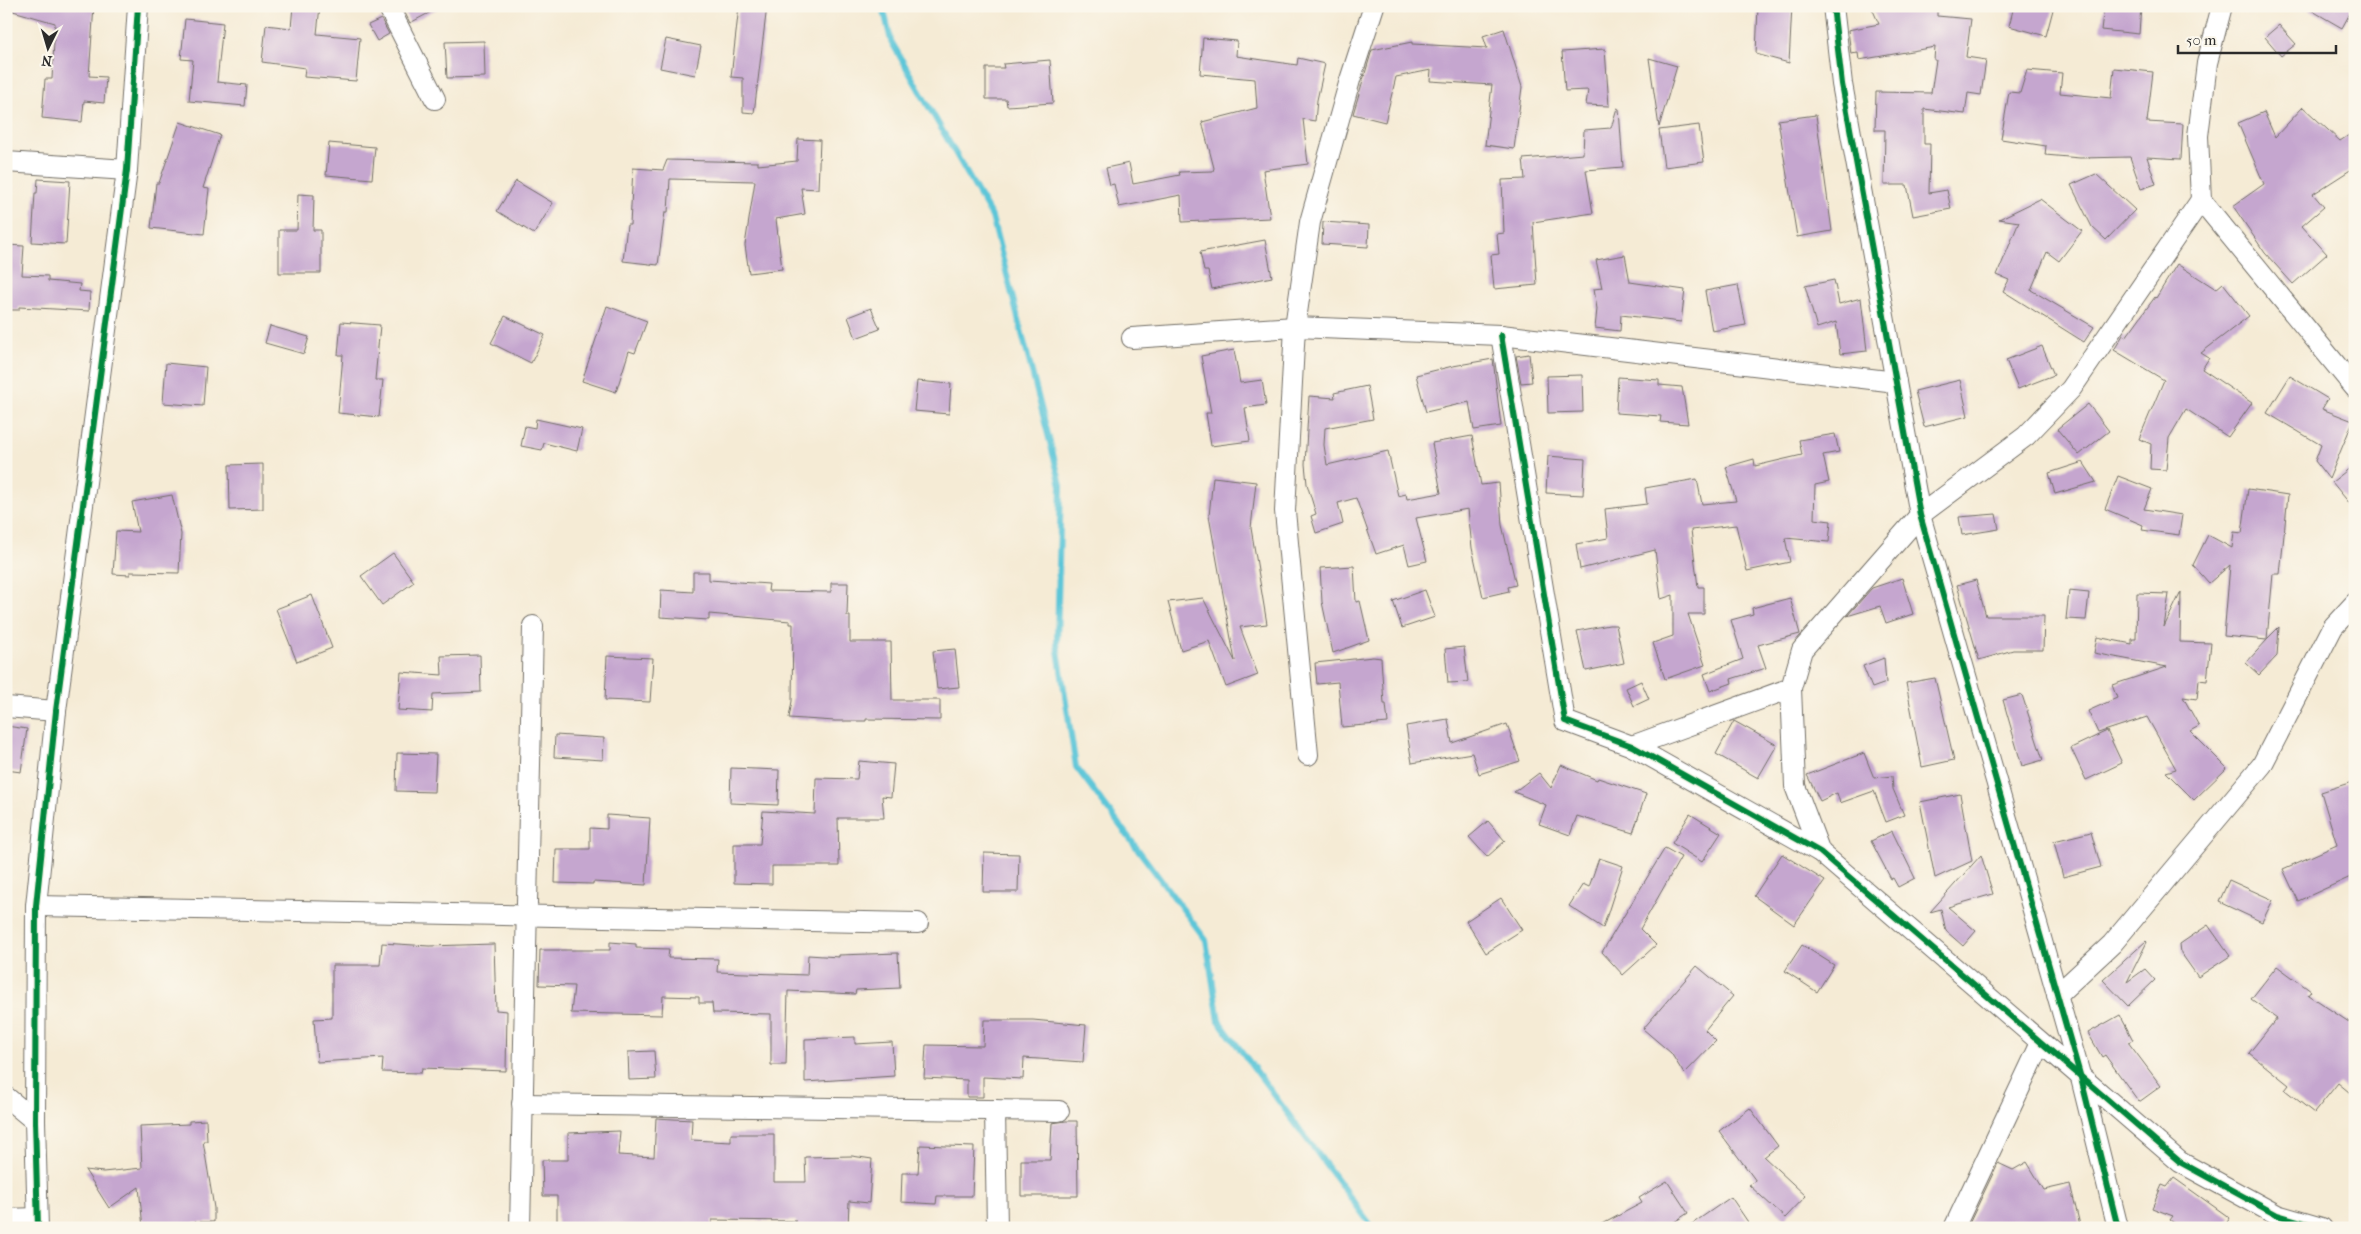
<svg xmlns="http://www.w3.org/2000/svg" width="2361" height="1234" viewBox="0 0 2361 1234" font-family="'IM FELL French Canon',serif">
	<rect width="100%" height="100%" fill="#fbf7ec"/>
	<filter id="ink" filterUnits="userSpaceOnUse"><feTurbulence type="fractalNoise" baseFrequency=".02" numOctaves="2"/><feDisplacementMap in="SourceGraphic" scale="10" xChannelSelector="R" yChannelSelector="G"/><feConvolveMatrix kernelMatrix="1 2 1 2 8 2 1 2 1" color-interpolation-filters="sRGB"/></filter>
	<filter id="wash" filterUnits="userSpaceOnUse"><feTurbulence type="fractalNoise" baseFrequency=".0096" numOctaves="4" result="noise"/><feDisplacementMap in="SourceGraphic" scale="20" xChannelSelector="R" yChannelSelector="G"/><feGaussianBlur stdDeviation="1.12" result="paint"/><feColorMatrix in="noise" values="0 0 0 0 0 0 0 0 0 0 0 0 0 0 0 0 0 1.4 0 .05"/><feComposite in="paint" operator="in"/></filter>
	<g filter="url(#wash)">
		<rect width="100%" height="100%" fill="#f5ebd5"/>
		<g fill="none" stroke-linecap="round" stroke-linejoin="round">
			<polyline stroke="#5dc6d8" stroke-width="6" points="883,6 891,41 992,217 1061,485 1057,644 1076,767 1206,940 1219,1021 1373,1228"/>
		</g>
		<g id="blocks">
			<g fill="#c5a6cf">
				<polygon points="14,6 94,6 89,76 106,77 104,103 84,101 82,122 42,118 45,79 52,79 55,23 13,11"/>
				<polygon points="293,6 320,6 317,34 360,38 356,81 304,77 305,68 262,62 266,25 291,28"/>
				<polygon points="410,6 442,6 410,23 403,9"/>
				<polygon points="739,6 767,6 754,113 743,112 743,78 731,77"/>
				<polygon points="1758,6 1792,6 1789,63 1756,54"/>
				<polygon points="1871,6 1937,8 1937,16 1971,19 1966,57 1986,60 1981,95 1968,93 1965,114 1924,109 1924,144 1930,144 1929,193 1947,190 1951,209 1913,216 1907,185 1884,185 1885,130 1875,130 1876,92 1931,93 1936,60 1934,60 1935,47 1859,60 1858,53 1851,54 1848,30 1879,24"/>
				<polygon points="2014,6 2054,6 2046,36 2009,26"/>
				<polygon points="2104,6 2141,6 2139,34 2101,30"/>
				<polygon points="2304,6 2354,6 2342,28"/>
				<polygon points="185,19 223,23 217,82 247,85 245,106 189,101 193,60 181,59"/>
				<polygon points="381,19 389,34 377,41 368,25"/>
				<polygon points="2279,25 2296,44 2281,56 2265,37"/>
				<polygon points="1504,29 1522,87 1514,149 1485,145 1492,85 1430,81 1431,70 1396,77 1385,122 1353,114 1372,50 1412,42 1412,44 1487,48 1483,36"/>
				<polygon points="1203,38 1237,41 1236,56 1297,65 1298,58 1325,64 1317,100 1315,121 1303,119 1308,164 1263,170 1270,218 1182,222 1181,195 1119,207 1114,184 1110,185 1106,168 1129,163 1133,184 1180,175 1179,172 1213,171 1214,168 1202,122 1257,108 1255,79 1200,74"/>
				<polygon points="666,39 701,46 695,75 660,68"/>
				<polygon points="484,41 485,77 447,78 445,42"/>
				<polygon points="1605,49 1609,106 1586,105 1588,90 1565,91 1562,52"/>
				<polygon points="1649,58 1677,66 1659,127"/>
				<polygon points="1050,60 1053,103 1007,106 1006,99 986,99 986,68 1004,68 1003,64"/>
				<polygon points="2114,68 2153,72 2147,122 2183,124 2181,159 2147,157 2156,184 2141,189 2130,157 2080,158 2045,155 2046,146 2001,139 2009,92 2020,93 2027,70 2062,73 2060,93 2111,98"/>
				<polygon points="2303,107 2340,141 2349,135 2355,144 2355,167 2313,194 2324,207 2302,226 2327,254 2293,284 2265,253 2233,206 2264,184 2238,123 2264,112 2275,137"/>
				<polygon points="1617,108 1619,109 1623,167 1586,170 1593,213 1533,222 1537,285 1494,289 1491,255 1499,254 1497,234 1504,233 1502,180 1525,179 1523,159 1583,154 1584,130 1611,128"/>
				<polygon points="1816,115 1832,231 1797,237 1778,120"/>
				<polygon points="180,122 220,135 203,188 209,189 204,234 151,228 156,183 159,183"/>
				<polygon points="1699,125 1704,162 1664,167 1659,130"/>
				<polygon points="798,139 820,140 818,189 801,188 805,214 776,219 782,269 749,273 745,245 755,181 670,179 668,212 665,212 658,265 623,261 627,225 630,225 633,168 663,170 667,160 758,162 758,165 797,161"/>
				<polygon points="329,143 375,147 372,179 326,175"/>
				<polygon points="2096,174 2135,210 2106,240 2092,227 2071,185"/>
				<polygon points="38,179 70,181 66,244 32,242 35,193 37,193"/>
				<polygon points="516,181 553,203 534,234 497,211"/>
				<polygon points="298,194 314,195 313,230 321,230 321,273 279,273 279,230 297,230"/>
				<polygon points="2040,199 2082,231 2059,261 2047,252 2031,290 2094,327 2084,342 2003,291 2009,280 1997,275 2019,222 1999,219"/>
				<polygon points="1323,222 1369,225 1368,247 1322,244"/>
				<polygon points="1265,240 1272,277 1212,289 1208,271 1204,271 1200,252"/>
				<polygon points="6,245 24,246 22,275 48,276 48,281 80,284 79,291 90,292 89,311 19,307 19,310 6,310"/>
				<polygon points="1625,255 1630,282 1685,290 1681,322 1621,315 1620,331 1595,328 1597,309 1594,289 1602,288 1596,260"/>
				<polygon points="2177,264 2216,289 2223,283 2249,316 2201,353 2209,358 2202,369 2252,403 2228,437 2186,409 2169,438 2166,470 2150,469 2151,444 2139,439 2164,380 2114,350 2123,335 2126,337 2155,297 2156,298"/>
				<polygon points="1834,280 1839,304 1861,298 1867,351 1840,354 1836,322 1817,328 1805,286"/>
				<polygon points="1738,285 1746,325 1712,331 1705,291"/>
				<polygon points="607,306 647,321 635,353 629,351 616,392 582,381"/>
				<polygon points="871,308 880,329 856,338 848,317"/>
				<polygon points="505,316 545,335 531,363 491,343"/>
				<polygon points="341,322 380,325 375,380 383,380 379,417 338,413 343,355 338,355"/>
				<polygon points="270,326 309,337 304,354 265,343"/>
				<polygon points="2042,346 2054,375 2018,389 2006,360"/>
				<polygon points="1234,350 1240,383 1262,380 1266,405 1245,408 1250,441 1211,446 1206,413 1211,413 1201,356"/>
				<polygon points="1529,354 1532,382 1521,383 1516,356"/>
				<polygon points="1493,359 1501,426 1474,430 1469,402 1426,412 1416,375 1453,366"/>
				<polygon points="166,363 206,367 203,406 163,403"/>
				<polygon points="1582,375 1583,412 1548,413 1547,376"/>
				<polygon points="2290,376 2328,399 2322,409 2353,421 2329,479 2315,461 2321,445 2267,413"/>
				<polygon points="1618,377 1659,380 1659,385 1682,387 1688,424 1660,422 1661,416 1616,413"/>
				<polygon points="1960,380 1968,416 1924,427 1915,391"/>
				<polygon points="917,381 951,384 949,414 914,411"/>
				<polygon points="1367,386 1373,419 1325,428 1324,445 1327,465 1388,451 1398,496 1406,494 1407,499 1441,493 1432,443 1472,436 1481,485 1499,483 1502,525 1516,585 1508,587 1509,591 1483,597 1472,548 1468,509 1416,518 1427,561 1409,565 1404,545 1376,554 1356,498 1338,503 1343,524 1316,533 1311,516 1316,514 1307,484 1305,464 1309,396 1335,398 1334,393"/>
				<polygon points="2088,404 2109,431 2079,455 2057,429"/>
				<polygon points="536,419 582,429 577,451 544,443 542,450 521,446 525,426 535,428"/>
				<polygon points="1835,434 1839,452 1823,455 1829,482 1815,485 1814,519 1831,521 1829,542 1785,538 1790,562 1747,571 1736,525 1691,530 1698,587 1704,587 1704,614 1688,614 1705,665 1665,679 1653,643 1673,636 1673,595 1661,599 1655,550 1580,569 1576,544 1608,538 1605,509 1647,504 1645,488 1697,479 1702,504 1736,501 1726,467 1754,459 1755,466 1802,455 1799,440"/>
				<polygon points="1548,456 1585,459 1583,495 1546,493"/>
				<polygon points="2083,462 2096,482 2055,494 2049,473"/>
				<polygon points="263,464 263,509 230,510 229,465"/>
				<polygon points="2355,464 2355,510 2332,482"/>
				<polygon points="2118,476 2152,489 2144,509 2182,515 2179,535 2142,530 2143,525 2105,509"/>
				<polygon points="1213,477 1256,482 1251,528 1267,624 1240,627 1258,675 1226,687 1209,641 1181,650 1168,602 1203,598 1235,661 1209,516"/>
				<polygon points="2248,489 2288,495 2280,574 2273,574 2267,639 2279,627 2277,656 2259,675 2246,663 2267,640 2224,636 2230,565 2209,583 2193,565 2208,535 2232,548 2234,532 2242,533"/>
				<polygon points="172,495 181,534 179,573 130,572 130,575 113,574 116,531 138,532 132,502"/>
				<polygon points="1996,514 1999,529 1962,535 1959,517"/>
				<polygon points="393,553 414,582 382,605 361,576"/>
				<polygon points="1354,566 1356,602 1360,601 1369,640 1333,653 1322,602 1320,568"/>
				<polygon points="693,572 709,572 709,580 769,584 768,591 831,592 831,583 848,583 847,616 850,616 850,642 891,642 892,700 940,700 940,720 866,719 866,721 835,721 789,718 792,701 793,624 790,624 790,621 709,614 709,620 660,617 661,590 693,592"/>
				<polygon points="1902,578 1913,614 1886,623 1880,606 1847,616 1872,588"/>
				<polygon points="1976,580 1986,616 2044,616 2043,650 2013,650 1979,660 1957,585"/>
				<polygon points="1425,590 1435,617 1402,628 1393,601"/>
				<polygon points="2069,591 2089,593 2086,620 2066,619"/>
				<polygon points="2181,592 2180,642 2211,643 2207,681 2199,680 2197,699 2183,697 2199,726 2190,731 2227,768 2194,800 2166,772 2176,769 2147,717 2098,733 2088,711 2117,698 2112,685 2167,667 2094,653 2097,637 2132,644 2132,639 2136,639 2137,593 2169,594 2164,627"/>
				<polygon points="312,595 332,648 297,662 276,609"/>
				<polygon points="1790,598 1800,634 1758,645 1766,668 1731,679 1732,683 1710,691 1704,674 1743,659 1731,620 1753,614 1752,608"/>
				<polygon points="1609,625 1616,625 1624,663 1586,671 1577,631"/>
				<polygon points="1464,647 1468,682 1448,683 1445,649"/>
				<polygon points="955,649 959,687 937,689 933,651"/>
				<polygon points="480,655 481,692 433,694 432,712 398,710 401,672 442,675 441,656"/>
				<polygon points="607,656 653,658 650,702 605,700"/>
				<polygon points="1373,657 1381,658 1384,704 1386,704 1388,723 1342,727 1338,682 1317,684 1315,663"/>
				<polygon points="1884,658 1886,683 1872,688 1863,666"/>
				<polygon points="1935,678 1954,760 1922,767 1906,683"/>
				<polygon points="1641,681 1649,699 1634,706 1626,688"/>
				<polygon points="2022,695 2043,760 2022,766 2003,700"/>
				<polygon points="1448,719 1452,743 1507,724 1520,761 1479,774 1472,753 1412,763 1406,726"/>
				<polygon points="1734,721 1777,745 1758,778 1716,754"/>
				<polygon points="6,726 27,729 21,772 6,770"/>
				<polygon points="2107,731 2122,763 2086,780 2071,748"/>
				<polygon points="555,735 604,738 603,760 554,757"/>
				<polygon points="397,753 436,754 434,792 396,791"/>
				<polygon points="1864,753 1874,778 1892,776 1893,789 1904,815 1886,822 1874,791 1840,803 1837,793 1820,801 1807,775"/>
				<polygon points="859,761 894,764 891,797 882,796 884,818 838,818 839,866 772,866 772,884 734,883 734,844 760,844 763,811 815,814 816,778 857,779"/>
				<polygon points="1561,765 1597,780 1598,778 1646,794 1633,833 1577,816 1570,835 1539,824 1546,805 1514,792 1539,773 1551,788"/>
				<polygon points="731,768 779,770 778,805 730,803"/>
				<polygon points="2355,781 2355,875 2298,901 2283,869 2337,845 2321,792"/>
				<polygon points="1960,794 1972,861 1935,878 1920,802"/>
				<polygon points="1690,814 1721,833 1702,862 1672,843"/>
				<polygon points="607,815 650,818 646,885 593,882 593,884 555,883 556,849 590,849 590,828 607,829"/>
				<polygon points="1488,821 1505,841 1487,857 1469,837"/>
				<polygon points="1892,831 1915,878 1898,887 1893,878 1891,879 1871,841"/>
				<polygon points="2091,832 2101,867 2063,877 2054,841"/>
				<polygon points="1665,848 1681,857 1640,929 1656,945 1623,975 1602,952"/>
				<polygon points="984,853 1019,854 1018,892 983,892"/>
				<polygon points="1782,854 1825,881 1794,925 1754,896"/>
				<polygon points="1981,855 1993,894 1948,907 1976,931 1963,946 1946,931 1941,909 1930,912"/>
				<polygon points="1599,858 1623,866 1603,928 1569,906 1583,884 1589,887"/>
				<polygon points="2229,880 2273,900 2262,922 2219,902"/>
				<polygon points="1501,898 1522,930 1486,953 1466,921"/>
				<polygon points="2208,925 2230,956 2198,977 2181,953 2180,944"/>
				<polygon points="2146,941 2147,942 2127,982 2145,969 2155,980 2128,1006 2103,980"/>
				<polygon points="610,942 636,944 636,948 669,949 668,958 718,959 717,972 807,975 808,955 839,957 839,955 898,953 900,988 856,990 855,994 788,991 786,1065 771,1065 771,1014 713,1013 712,1003 699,1003 699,997 663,996 662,1015 571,1013 574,986 539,985 540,950 610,950"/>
				<polygon points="382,943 429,946 494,944 496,1010 507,1011 506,1071 422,1068 421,1073 382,1072 383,1058 317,1062 314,1019 332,1018 332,965 380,965"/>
				<polygon points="1802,945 1834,965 1817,992 1785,971"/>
				<polygon points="1697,966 1733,996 1705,1030 1716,1041 1684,1074 1671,1053 1643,1029"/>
				<polygon points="2277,966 2311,991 2308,995 2355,1026 2355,1097 2338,1083 2314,1113 2285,1090 2289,1085 2249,1053 2277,1018 2251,999"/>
				<polygon points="2120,1015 2133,1040 2128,1042 2161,1086 2139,1102 2105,1055 2102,1057 2088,1033"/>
				<polygon points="984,1020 1033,1020 1086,1025 1083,1062 1024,1058 1023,1079 983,1077 983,1097 967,1097 967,1080 924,1078 926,1045 983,1046"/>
				<polygon points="855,1037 855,1044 892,1042 894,1076 805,1082 805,1039"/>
				<polygon points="654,1051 656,1079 629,1080 628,1052"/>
				<polygon points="1750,1108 1778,1146 1764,1157 1806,1196 1785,1218 1749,1185 1756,1181 1719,1131"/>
				<polygon points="656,1118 692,1120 691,1140 731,1142 731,1134 774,1134 774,1182 806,1182 805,1157 852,1156 872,1159 869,1203 849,1201 848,1228 796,1228 796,1221 712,1220 712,1228 557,1228 557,1196 543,1196 542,1160 568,1160 568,1133 620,1131 618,1155 654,1157"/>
				<polygon points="206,1120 207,1141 203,1141 214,1208 214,1222 194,1222 195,1228 143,1228 139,1187 109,1208 85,1170 103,1172 142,1168 140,1126 189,1124 189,1121"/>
				<polygon points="1066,1121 1077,1121 1078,1196 1021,1196 1021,1160 1050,1160 1052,1123"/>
				<polygon points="920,1145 974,1147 972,1196 937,1196 936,1204 901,1202 902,1173 918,1173"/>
				<polygon points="2027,1162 2044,1190 2070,1184 2080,1225 2066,1228 1967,1228 1998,1163 2013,1170"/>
				<polygon points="2174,1178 2230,1218 2223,1228 2181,1228 2170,1220 2173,1216 2152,1208 2162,1185 2167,1187"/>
				<polygon points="1667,1181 1688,1213 1665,1228 1595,1228 1642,1203 1639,1198"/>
				<polygon points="1731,1197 1752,1228 1686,1228"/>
			</g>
		</g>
	</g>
	<g filter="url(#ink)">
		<use href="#blocks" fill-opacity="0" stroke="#726e66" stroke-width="1"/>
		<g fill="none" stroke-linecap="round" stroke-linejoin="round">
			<g stroke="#726e66" stroke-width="22">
				<g id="minor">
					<polyline points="388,6 435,99"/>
					<polyline points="1833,6 1842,84 1920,515 2081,1078 2118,1228"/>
					<polyline points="2222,6 2207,63 2198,136 2201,200 2355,388"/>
					<polyline points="6,162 127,170"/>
					<polyline points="1501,335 1565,721 1632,746 1820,852 2180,1162 2277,1215 2322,1228"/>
					<polyline points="1132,338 1295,327 1501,335 1896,382"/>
					<polyline points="6,707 56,711"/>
					<polyline points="1632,746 1791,688"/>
					<polyline points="1308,755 1285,511 1295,327 1310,222 1350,80 1374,6"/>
					<polyline points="1820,852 1795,786 1791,688 1802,650 1920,515 2026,436 2071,389 2201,200"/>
					<polyline points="36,906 918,923"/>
					<polyline points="2057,995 2112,944 2262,765 2333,627 2355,603"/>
					<polyline points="6,1097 35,1121"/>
					<polyline points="522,1104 1059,1111"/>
					<polyline points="995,1110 997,1228"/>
					<polyline points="6,1219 37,1218"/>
					<polyline points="38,1228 35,1121 36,906 56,711 127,170 138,6"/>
					<polyline points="520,1228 533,626"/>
					<polyline points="1954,1228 2041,1043"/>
				</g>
			</g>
			<use href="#minor" stroke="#fff" stroke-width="20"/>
			<g stroke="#fbf7ec" stroke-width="9">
				<g id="cycleway">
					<polyline points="1833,6 1842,84 1920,515 2081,1078 2118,1228"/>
					<polyline points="1501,335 1565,721 1632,746 1820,852 2180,1162 2277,1215 2322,1228"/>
					<polyline points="38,1228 35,1121 36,906 56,711 127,170 138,6"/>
				</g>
			</g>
			<use href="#cycleway" stroke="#00873e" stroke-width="6"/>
		</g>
	</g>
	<rect width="2361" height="1234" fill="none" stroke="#fbf7ec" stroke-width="25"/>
	<g transform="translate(48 48) rotate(185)" stroke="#fbf7ec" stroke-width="4" paint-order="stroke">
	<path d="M0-4L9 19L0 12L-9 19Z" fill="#2b2b2b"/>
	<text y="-8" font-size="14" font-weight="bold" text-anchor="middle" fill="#2b2b2b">N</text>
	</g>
	<path d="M2178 45v8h158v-8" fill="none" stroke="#2b2b2b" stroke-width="2.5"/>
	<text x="2186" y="45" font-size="15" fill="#2b2b2b" stroke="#fbf7ec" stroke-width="4" paint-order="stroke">50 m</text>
</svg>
